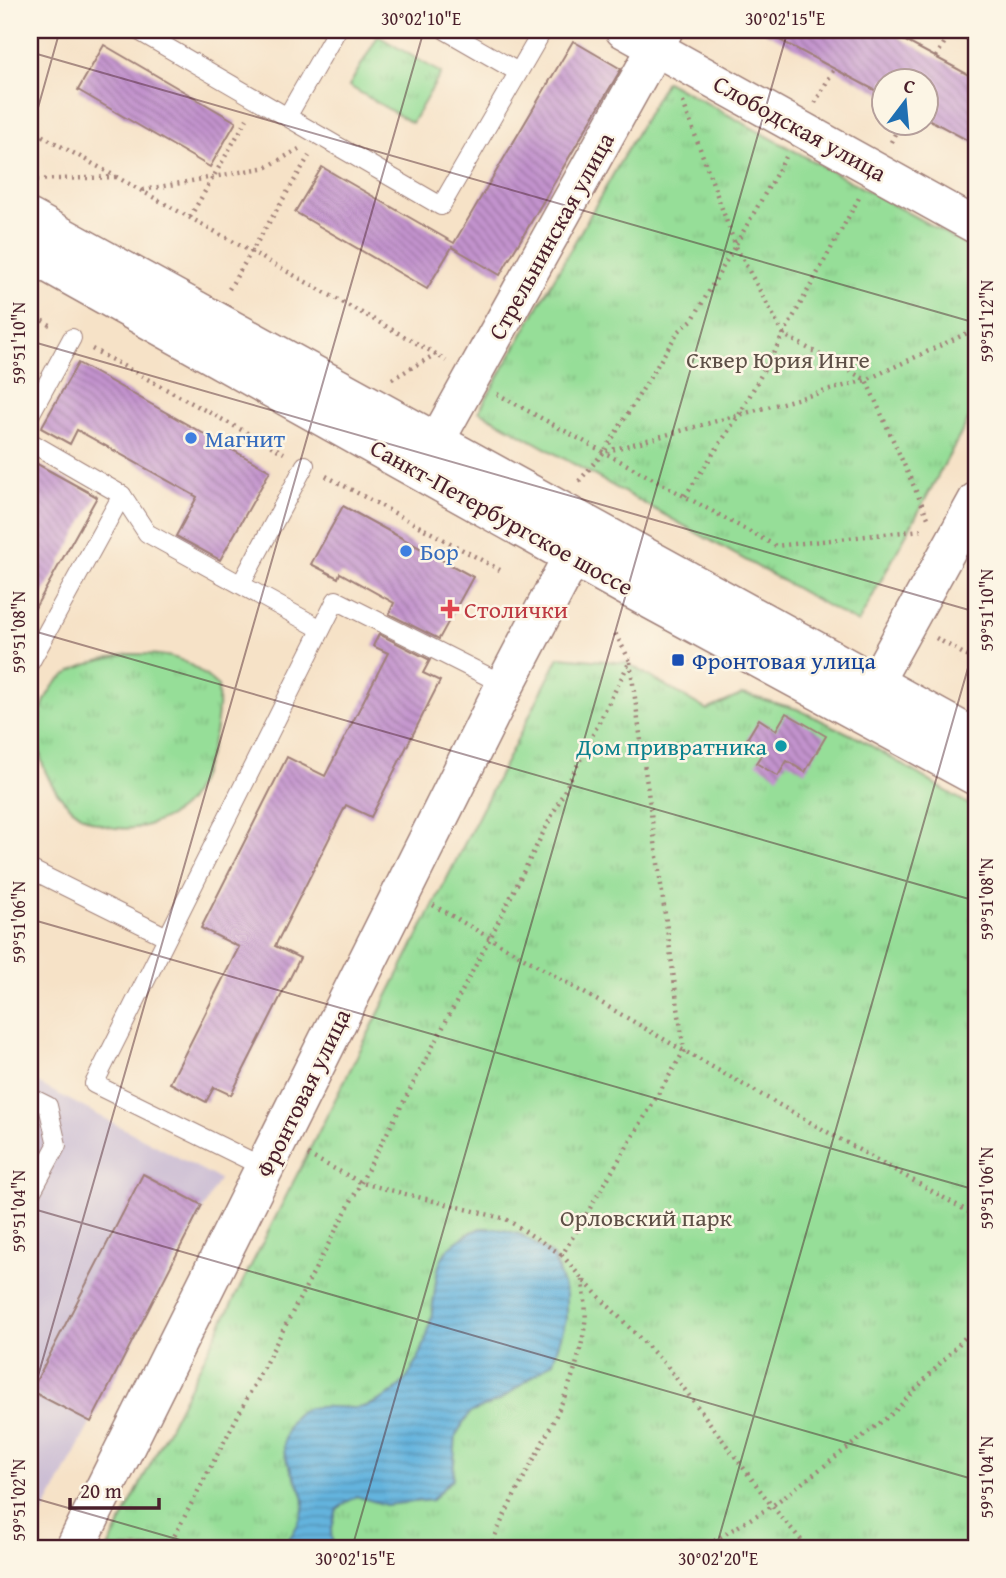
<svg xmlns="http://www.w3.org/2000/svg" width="1006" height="1578" viewBox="0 0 1006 1578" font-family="'Gentium Book Plus',serif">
	<defs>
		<pattern id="park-tufts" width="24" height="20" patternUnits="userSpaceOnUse" patternTransform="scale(1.75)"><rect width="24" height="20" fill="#96de98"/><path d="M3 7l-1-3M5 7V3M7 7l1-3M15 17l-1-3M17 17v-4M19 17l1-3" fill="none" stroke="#83be83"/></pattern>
		<pattern id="water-rules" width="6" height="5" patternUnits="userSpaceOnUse" patternTransform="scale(1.75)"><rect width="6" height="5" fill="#64b4de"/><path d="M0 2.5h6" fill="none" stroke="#5492b4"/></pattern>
		<pattern id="building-back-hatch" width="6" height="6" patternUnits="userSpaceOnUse" patternTransform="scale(1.75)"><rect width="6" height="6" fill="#c293cd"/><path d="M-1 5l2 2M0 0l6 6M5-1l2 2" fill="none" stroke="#a077a7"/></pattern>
	</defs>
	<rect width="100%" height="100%" fill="#fcf5e5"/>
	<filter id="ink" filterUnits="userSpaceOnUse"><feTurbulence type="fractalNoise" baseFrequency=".0143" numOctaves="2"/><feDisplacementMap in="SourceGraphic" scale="14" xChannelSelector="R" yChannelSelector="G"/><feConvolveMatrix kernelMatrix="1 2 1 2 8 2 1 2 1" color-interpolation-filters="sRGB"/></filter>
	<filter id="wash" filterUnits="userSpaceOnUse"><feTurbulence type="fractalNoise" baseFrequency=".00686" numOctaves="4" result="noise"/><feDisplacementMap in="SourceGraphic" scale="28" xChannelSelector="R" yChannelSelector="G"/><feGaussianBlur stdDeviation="1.57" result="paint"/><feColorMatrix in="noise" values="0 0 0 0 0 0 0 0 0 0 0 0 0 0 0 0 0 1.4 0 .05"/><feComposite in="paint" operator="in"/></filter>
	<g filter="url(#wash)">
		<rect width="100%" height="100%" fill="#f6e2c7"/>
		<polygon fill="#ccbed4" points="30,1079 219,1179 30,1538"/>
		<g fill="url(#park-tufts)" stroke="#707e62" stroke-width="2">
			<polygon points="378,36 441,73 412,123 349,86"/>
			<polygon points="666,81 976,250 976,406 858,623 479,411"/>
			<path d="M128 654C173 654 184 656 218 686 220 720 214 743 202 774 191 803 180 814 151 824 84 847 24 777 41 712 44 701 50 688 59 680 78 664 105 659 128 654Z"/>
			<polygon points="559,657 627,663 707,710 743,694 797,709 858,738 976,809 976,1548 108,1548"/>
		</g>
		<path fill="url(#water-rules)" stroke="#576a84" stroke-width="2" d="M480 1228H496L522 1235 553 1256 566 1294V1320L553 1362 500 1400 470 1413 456 1435 453 1478 432 1500 386 1505 356 1496 337 1509 331 1532 333 1548H279C293 1539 309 1509 302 1493 293 1468 277 1457 287 1429 299 1397 331 1409 357 1408 370 1407 390 1396 399 1387 420 1365 430 1333 433 1304 436 1287 435 1268 445 1253 454 1241 468 1234 480 1228Z"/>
		<g id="blocks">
			<g fill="url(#building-back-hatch)">
				<polygon points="761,30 885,30 954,67 976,79 976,145 926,118 926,80 884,80 884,95"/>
				<polygon points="573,41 621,69 500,275 452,247 427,289 295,212 322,167 454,243"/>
				<polygon points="104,45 236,122 210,167 78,90"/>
				<polygon points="78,363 270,471 220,560 176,536 197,497 77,430 70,444 41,428"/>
				<polygon points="30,460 97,497 30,617"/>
				<polygon points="343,506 473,577 439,639 389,614 394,603 340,573 338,578 311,564"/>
				<polygon points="379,634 430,660 423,673 440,681 371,817 346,805 275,946 300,958 231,1095 214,1087 206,1102 170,1083 239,947 201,928 287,757 325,776 388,653 373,646"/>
				<polygon points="786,713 826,736 805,772 787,761 778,776 756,763 765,749 747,739 759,719 776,730"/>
				<polygon points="143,1174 202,1205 91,1422 31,1391"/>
			</g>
		</g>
	</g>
	<g filter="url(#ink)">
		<use href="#blocks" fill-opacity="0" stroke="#a08079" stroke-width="2"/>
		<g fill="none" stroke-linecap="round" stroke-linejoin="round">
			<g stroke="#a08079" stroke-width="20">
				<g id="lane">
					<polyline points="137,30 441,206 543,30"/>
					<polyline points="445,30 518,72"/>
					<polyline points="968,30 976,34"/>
					<polyline points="287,117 337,30"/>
					<polyline points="30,415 72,338"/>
					<polyline points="30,442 122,495 147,533 321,629"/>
					<polyline points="241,584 305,465"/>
					<polyline points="30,663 122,495"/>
					<polyline points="30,869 167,937"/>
					<polyline points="30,1097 48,1106 57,1145 30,1195"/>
					<polyline points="265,1168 94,1084 336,600 505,685"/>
				</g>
			</g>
			<g stroke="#a08079" stroke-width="38">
				<g id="street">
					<polyline points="623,30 976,226"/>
					<polyline points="436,442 665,30"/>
					<polyline points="875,683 976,500"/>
				</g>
			</g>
			<g stroke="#a08079" stroke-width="41">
				<polyline id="secondary" points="75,1548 505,685 587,528"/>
			</g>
			<g stroke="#a08079" stroke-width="41">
				<g id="primary">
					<polyline points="30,219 976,739"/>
					<polyline points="30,253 635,591 976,776"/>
				</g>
			</g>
			<g stroke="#a08079" stroke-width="4.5" stroke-dasharray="2 5" stroke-linecap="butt">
				<polyline points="936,57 946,40"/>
				<polyline points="683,102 736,247 784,335 866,380 929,520"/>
				<polyline points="815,103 834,69"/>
				<polyline points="30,129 436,354 446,361"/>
				<polyline points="891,142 901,122"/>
				<polyline points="786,157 693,319 678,332 604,452 866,380 976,329"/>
				<polyline points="30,180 116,177"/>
				<polyline points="143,190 267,167 299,149"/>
				<polyline points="190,217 247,119"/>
				<polyline points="229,289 309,156"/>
				<polyline points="30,314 54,327"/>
				<polyline points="92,349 284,453"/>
				<polyline points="392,379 436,354"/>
				<polyline points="497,394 776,546 921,530"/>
				<polyline points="326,476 500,570"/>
				<polyline points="579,481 604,452"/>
				<polyline points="685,496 739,415 859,198"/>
				<polyline points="936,638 976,661"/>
				<polyline points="630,662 684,1051 562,1255 583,1280 667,1366 772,1506 808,1548"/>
				<polyline points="433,905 684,1051 976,1216"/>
				<polyline points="308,1155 362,1183 506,1219 562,1255"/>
				<polyline points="168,1548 490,938 630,661 614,631"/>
				<path d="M490 1548C519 1474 576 1403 585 1323 587 1309 584 1294 583 1280"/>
				<polyline points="702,1548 772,1506 893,1413 976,1326"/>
			</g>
			<use href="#lane" stroke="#fff" stroke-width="18"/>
			<use href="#street" stroke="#fff" stroke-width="35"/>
			<use href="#secondary" stroke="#fff" stroke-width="38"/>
			<use href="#primary" stroke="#fff" stroke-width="38"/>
		</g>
	</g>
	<path fill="none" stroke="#4a1f2b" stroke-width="2" stroke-opacity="0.45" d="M961 30 976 34M30 52 976 323M30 136 60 30M30 341 976 612M30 630 976 901M30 919 976 1190M30 1208 976 1480M30 1404 424 30M30 1497 208 1548M352 1548 788 30M716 1548 976 640"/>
	<g fill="#3f7fe0" stroke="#fcf5e5" stroke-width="2.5">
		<circle cx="191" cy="438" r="7"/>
		<circle cx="406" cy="551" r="7"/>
	</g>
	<path fill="#e0444e" stroke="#fcf5e5" stroke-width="2.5" d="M446.5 598.5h7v7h7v7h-7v7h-7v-7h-7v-7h7z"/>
	<rect fill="#1a4fb4" stroke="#fcf5e5" stroke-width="2.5" x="671" y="653" width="14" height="14" rx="3.5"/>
	<circle fill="#0f9aa8" stroke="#fcf5e5" stroke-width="2.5" cx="781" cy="746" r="7"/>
	<g text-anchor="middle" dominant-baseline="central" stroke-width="5" stroke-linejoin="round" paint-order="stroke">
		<g font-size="24" fill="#4a1f2b" stroke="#fcf5e5">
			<text transform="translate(800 128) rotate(29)">Слободская улица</text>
			<text transform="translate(551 236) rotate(-61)">Стрельнинская улица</text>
			<text transform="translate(502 517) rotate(29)">Санкт-Петербургское шоссе</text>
			<text transform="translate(303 1093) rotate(-64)">Фронтовая улица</text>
		</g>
		<g font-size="24" fill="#5d4f46" stroke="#fcf5e5">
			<text x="778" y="359">Сквер Юрия Инге</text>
			<text x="646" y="1217">Орловский парк</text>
		</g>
		<g font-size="24" fill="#366cbe" stroke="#fcf5e5" text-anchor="start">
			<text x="205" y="438">Магнит</text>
			<text x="420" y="551">Бор</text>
		</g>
		<g font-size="24" fill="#be3a42" stroke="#fcf5e5" text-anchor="start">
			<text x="464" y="609">Столички</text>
		</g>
		<g font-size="24" fill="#164399" stroke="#fcf5e5" text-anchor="start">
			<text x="692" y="660">Фронтовая улица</text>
		</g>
		<g font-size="24" fill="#0d838f" stroke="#fcf5e5" text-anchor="end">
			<text x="767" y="746">Дом привратника</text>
		</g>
	</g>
	<rect width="1006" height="1578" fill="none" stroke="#fcf5e5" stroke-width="77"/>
	<g transform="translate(905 102) rotate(16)"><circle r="33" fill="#fcf5e5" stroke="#b59f9b" stroke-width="2"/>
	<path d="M0-5L12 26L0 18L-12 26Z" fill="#1f6fb2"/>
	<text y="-10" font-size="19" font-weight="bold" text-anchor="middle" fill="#4a1f2b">С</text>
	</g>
	<path d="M70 1498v10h89v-10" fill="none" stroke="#4a1f2b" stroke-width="3.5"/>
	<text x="80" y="1498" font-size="21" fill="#4a1f2b" stroke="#fcf5e5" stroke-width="5" paint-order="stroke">20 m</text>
	<rect x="38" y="38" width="930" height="1502" fill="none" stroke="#4a1f2b" stroke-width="2.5"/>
	<g font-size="18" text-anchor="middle" fill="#4a1f2b">
		<text x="421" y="25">30°02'10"E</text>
		<text x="785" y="25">30°02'15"E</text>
		<text transform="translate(987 321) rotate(-90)" y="6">59°51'12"N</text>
		<text transform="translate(19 343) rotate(-90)" y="6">59°51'10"N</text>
		<text transform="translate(987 610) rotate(-90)" y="6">59°51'10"N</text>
		<text transform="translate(19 632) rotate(-90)" y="6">59°51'08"N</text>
		<text transform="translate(987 899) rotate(-90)" y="6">59°51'08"N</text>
		<text transform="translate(19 922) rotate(-90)" y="6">59°51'06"N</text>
		<text transform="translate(987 1188) rotate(-90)" y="6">59°51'06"N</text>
		<text transform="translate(19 1211) rotate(-90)" y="6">59°51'04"N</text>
		<text transform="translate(987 1477) rotate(-90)" y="6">59°51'04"N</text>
		<text transform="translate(19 1500) rotate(-90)" y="6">59°51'02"N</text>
		<text x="355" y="1565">30°02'15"E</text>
		<text x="718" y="1565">30°02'20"E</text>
	</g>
</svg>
